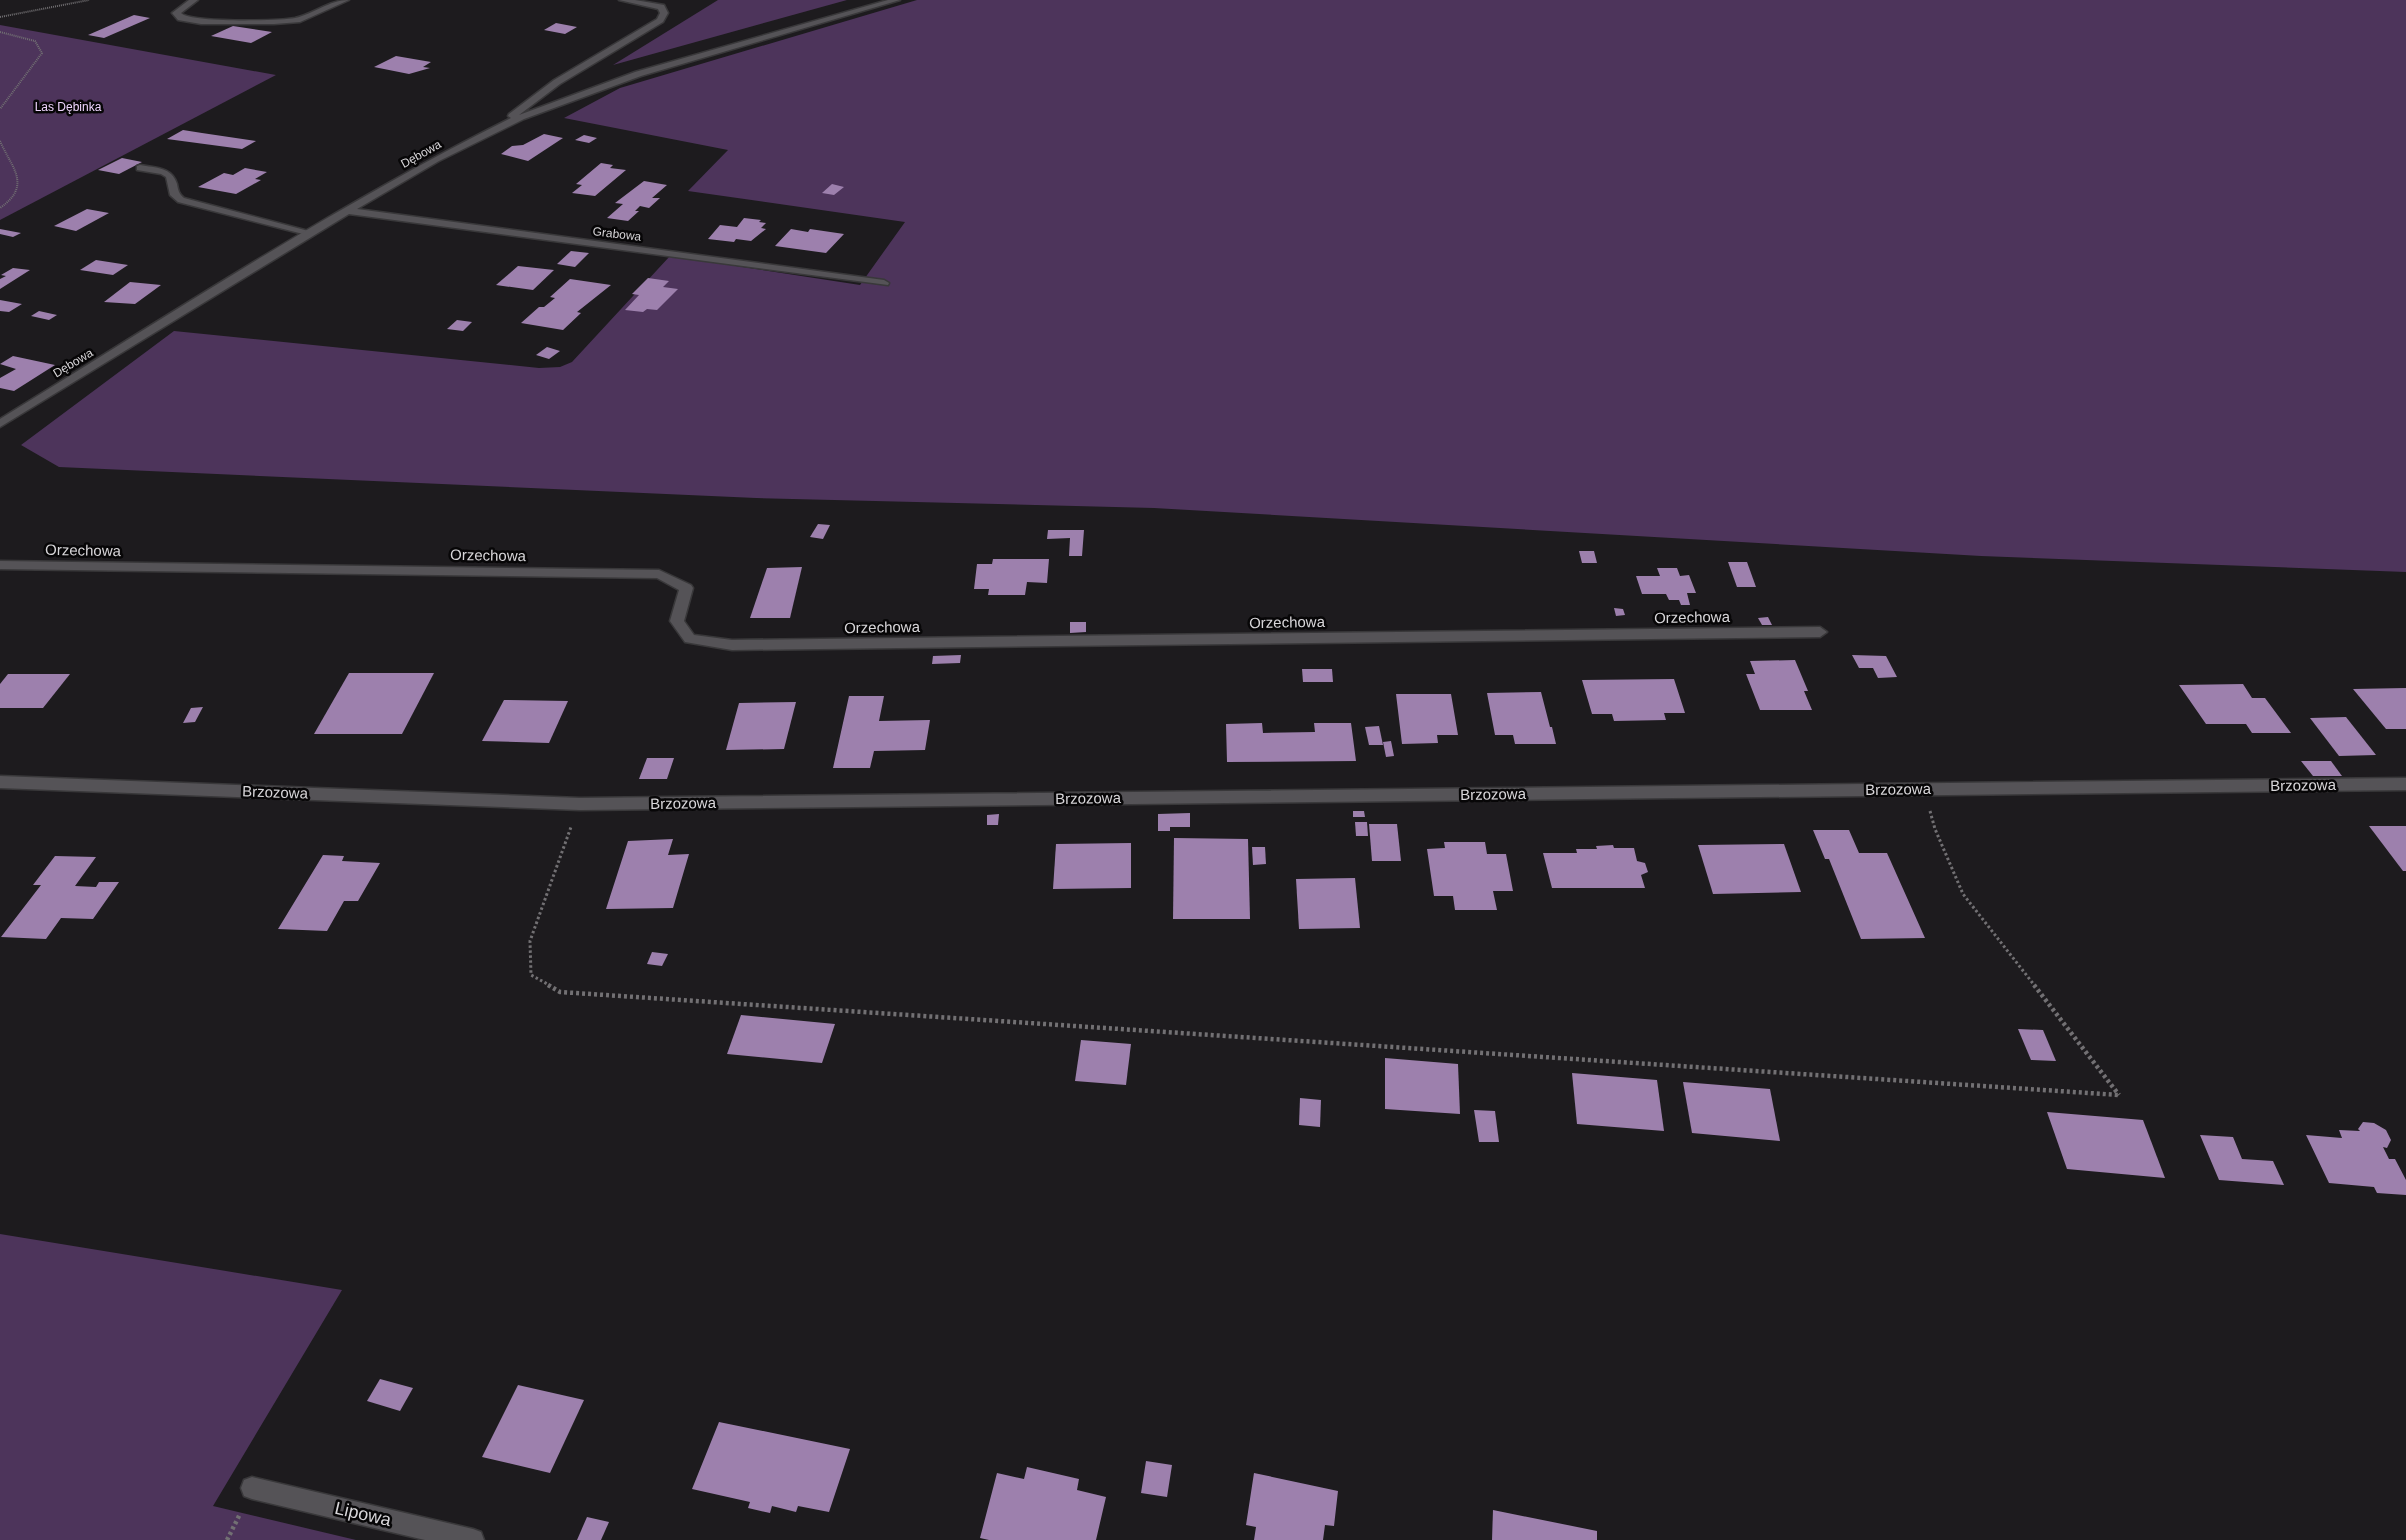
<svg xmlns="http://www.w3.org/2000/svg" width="2406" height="1540" viewBox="0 0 2406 1540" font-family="Helvetica,sans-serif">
	<rect width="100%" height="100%" fill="#1d1b1e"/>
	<g fill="#4d345b">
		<polygon points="718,0 847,0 613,65"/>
		<polygon points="917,0 2406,0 2406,572 1981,556 1154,508 756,498 59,467 21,445 174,331 539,368 560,367 572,362 670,256 860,285 905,222 688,191 728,150 564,118 620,88"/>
		<polygon points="0,25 276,75 0,220"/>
		<polygon points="0,1234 342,1290 213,1506 356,1540 0,1540"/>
	</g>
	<g fill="#9d80ad">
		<polygon points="134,15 150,18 104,38 88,35"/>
		<polygon points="556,23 577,27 565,34 544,30"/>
		<polygon points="233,26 272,32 251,43 211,36"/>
		<polygon points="396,56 431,62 423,67 430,68 409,74 374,67"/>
		<polygon points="183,130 202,133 256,141 242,149 167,139"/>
		<polygon points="544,134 563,138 528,161 501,154 512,146 523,145"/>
		<polygon points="584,135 597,138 589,143 575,140"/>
		<polygon points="122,158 142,162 119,174 98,170"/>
		<polygon points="601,163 613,165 610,168 626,170 595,196 572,193 582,185 576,184"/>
		<polygon points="245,168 267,172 255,179 261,180 236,194 198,187 224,173 233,175"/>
		<polygon points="644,181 667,185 652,198 660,198 649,208 640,206 635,211 639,211 628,221 607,218 623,204 615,203"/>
		<polygon points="832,184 844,187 834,195 822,193"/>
		<polygon points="87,209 109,213 76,231 54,226"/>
		<polygon points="744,218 761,220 759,222 766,223 761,228 766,229 751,241 736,239 734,242 708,239 720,225 737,227"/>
		<polygon points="0,229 21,233 13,237 0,234"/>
		<polygon points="791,229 808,232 810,229 844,234 826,253 775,246"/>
		<polygon points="571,251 589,253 575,267 557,264"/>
		<polygon points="96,260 128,265 113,275 80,270"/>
		<polygon points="518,266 554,270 533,290 496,285"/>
		<polygon points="13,268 30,270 0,289 0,279 6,276 1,275"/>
		<polygon points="648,278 669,281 663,287 678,289 657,310 647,309 643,312 625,310 639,295 632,294"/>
		<polygon points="570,279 611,285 577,312 581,313 563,330 521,323 539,307 544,307 555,298 550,297"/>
		<polygon points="130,282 161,285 135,304 104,302"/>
		<polygon points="0,300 22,304 9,312 0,311"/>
		<polygon points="39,311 57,315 49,320 31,316"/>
		<polygon points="457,320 472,322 463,331 447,329"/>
		<polygon points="547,347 560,351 549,359 536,355"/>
		<polygon points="13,356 55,365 14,391 0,388 0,378 16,369 0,364"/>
		<polygon points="818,524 830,525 823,539 810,537"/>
		<polygon points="1048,530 1084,530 1082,556 1069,556 1070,538 1047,539"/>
		<polygon points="1579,551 1594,551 1597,563 1582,563"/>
		<polygon points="993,559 1049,559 1047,583 1027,582 1025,595 988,595 989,589 974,589 977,564 992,564"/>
		<polygon points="1728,562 1747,562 1756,587 1737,587"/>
		<polygon points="802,567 790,618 750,618 767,568"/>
		<polygon points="1657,568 1677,568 1680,576 1689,575 1696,593 1687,593 1690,605 1681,605 1679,600 1669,600 1666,594 1642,594 1636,576 1660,576"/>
		<polygon points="1614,608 1623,609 1625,615 1616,616"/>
		<polygon points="1768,617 1772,625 1762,625 1758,618"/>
		<polygon points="1070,622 1086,622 1086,632 1070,633"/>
		<polygon points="961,655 960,663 932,664 933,656"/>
		<polygon points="1852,655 1886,656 1897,677 1878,678 1873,668 1859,668"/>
		<polygon points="1795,660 1808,691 1804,691 1812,710 1760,710 1746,674 1755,674 1750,661"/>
		<polygon points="1302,669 1332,669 1333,682 1303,682"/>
		<polygon points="349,673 434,673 402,734 314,734"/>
		<polygon points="8,674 70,674 43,708 0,708 0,684"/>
		<polygon points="1674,679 1685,713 1664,713 1666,720 1614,721 1612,714 1592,714 1582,680"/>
		<polygon points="2243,684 2252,698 2265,698 2291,733 2252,733 2246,724 2206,724 2179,685"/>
		<polygon points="2406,688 2406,729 2386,729 2353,689"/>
		<polygon points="1541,692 1550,727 1552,727 1556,744 1515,744 1513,735 1495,735 1487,693"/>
		<polygon points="1396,694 1451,694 1458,735 1437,735 1438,743 1402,744"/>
		<polygon points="849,696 884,696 879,721 930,720 925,750 874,751 870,768 833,768"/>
		<polygon points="504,700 568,701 549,743 482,741"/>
		<polygon points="796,702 784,749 726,750 739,703"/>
		<polygon points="203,707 195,722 183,723 191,708"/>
		<polygon points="2346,717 2376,755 2339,756 2310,718"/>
		<polygon points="1262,723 1263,733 1315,732 1314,723 1351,723 1356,761 1227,762 1226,724"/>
		<polygon points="1379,726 1383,745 1369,745 1365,727"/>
		<polygon points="1391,741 1394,756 1386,757 1383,742"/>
		<polygon points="647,758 674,758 667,779 639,779"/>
		<polygon points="2301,761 2331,761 2342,776 2313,776"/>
		<polygon points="1353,811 1364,811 1365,817 1353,817"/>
		<polygon points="1190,813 1190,827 1170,827 1170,831 1158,831 1158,814"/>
		<polygon points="999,814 998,825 987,825 987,815"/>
		<polygon points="1355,822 1367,822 1368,836 1356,836"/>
		<polygon points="1369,824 1397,824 1401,861 1372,861"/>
		<polygon points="2369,826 2406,826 2406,871 2403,871"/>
		<polygon points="1813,830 1849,830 1859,853 1887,853 1925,938 1861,939 1829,859 1825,859"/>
		<polygon points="1174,838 1248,839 1250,919 1173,919"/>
		<polygon points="673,839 668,855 689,854 673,908 606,909 628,841"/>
		<polygon points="1444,842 1485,842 1487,854 1506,854 1513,891 1493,891 1497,910 1455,910 1453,896 1434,896 1427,849 1445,848"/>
		<polygon points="1131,843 1131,888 1053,889 1056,844"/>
		<polygon points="1784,844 1801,892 1713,894 1698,845"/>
		<polygon points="1613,845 1614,848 1634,848 1637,861 1645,863 1648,872 1641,875 1645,888 1552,888 1543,853 1577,853 1576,849 1597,849 1596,846"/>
		<polygon points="1252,847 1265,847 1266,864 1253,865"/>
		<polygon points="323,855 344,856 342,861 380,863 358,901 344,901 327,931 278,929"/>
		<polygon points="55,856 96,857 75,886 96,887 99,882 119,882 93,919 61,918 46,939 1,937 41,885 33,885"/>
		<polygon points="1355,878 1360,928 1299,929 1296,879"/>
		<polygon points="652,952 668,954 662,966 647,964"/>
		<polygon points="741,1015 835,1024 822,1063 727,1054"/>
		<polygon points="2018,1029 2043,1030 2056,1061 2031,1060"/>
		<polygon points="1081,1040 1131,1044 1126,1085 1075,1081"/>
		<polygon points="1385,1058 1458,1064 1460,1114 1385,1109"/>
		<polygon points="1572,1073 1657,1080 1664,1131 1577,1124"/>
		<polygon points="1683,1082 1770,1089 1780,1141 1692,1133"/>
		<polygon points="1300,1098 1321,1100 1320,1127 1299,1125"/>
		<polygon points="1474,1110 1495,1111 1499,1142 1479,1142"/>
		<polygon points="2047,1112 2143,1120 2165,1178 2067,1169"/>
		<polygon points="2363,1122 2374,1123 2386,1130 2391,1140 2387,1148 2383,1147 2389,1159 2395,1159 2406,1180 2406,1195 2377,1193 2374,1187 2329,1183 2306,1135 2342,1138 2339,1130 2360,1131 2358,1129"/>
		<polygon points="2200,1135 2233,1137 2242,1159 2273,1161 2284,1185 2219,1180"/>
		<polygon points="380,1379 413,1388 400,1411 367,1401"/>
		<polygon points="518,1385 584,1400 550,1473 482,1457"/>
		<polygon points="719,1422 850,1449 829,1512 798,1506 796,1512 772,1506 770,1513 748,1508 750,1502 692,1489"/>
		<polygon points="1146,1461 1172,1465 1167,1497 1141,1493"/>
		<polygon points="1027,1467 1079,1479 1077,1490 1106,1497 1096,1540 989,1540 980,1538 997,1473 1024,1479"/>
		<polygon points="1254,1473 1338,1491 1334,1526 1325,1525 1323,1540 1254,1540 1256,1527 1246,1525"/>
		<polygon points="1493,1510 1597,1531 1597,1540 1492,1540"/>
		<polygon points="587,1517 609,1522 601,1540 577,1540"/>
	</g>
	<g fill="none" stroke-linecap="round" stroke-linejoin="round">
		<g stroke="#39383a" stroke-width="3">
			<path id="lane" d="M140 165C156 168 172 167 177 184 178 190 179 194 184 198L316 233 311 236 178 202 170 195 166 177 161 174 137 170V166Z"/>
		</g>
		<g stroke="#39383a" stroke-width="3">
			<g id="street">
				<path d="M189 0H198L181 13C190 23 278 21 295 18 314 14 329 0 349 0L300 22 274 24H201L178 20 172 13Z"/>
				<path d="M619 0H635L664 5 668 13 663 22 560 84 519 115 635 72 888 0H900L641 76 524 119 439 161 357 209 884 280 889 283 888 285 349 214 0 427V419C168 316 334 206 511 118L508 116 509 114 554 80 657 19 660 13 658 9Z"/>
				<polygon points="0,561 659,570 691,585 693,588 684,621 694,635 732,640 1820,627 1827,632 1820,637 732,650 685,642 670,621 679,590 657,578 0,569"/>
				<polygon points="0,776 580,798 2406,778 2406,790 580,810 0,788"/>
				<polygon points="252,1477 473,1529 481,1532 484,1540 425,1540 252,1499 244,1496 241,1488 244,1480"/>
			</g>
		</g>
		<g stroke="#727073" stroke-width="2" stroke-dasharray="1 1" stroke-linecap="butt">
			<polyline points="0,17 89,0"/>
			<polyline points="0,32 35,41 42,53 0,109"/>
			<path d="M0 141C11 167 33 185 0 208"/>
		</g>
		<g stroke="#727073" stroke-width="3" stroke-dasharray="2.5 2.5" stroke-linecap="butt">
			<polyline points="1930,811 1935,829 1963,894 2035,986"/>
			<polyline points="551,986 531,975 530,941 571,827"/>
		</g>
		<g stroke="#727073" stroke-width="4.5" stroke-dasharray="3 3" stroke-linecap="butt">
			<polyline points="548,985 560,992 2119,1095"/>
			<polyline points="2034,985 2119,1095"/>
			<polyline points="227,1540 240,1514"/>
		</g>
		<use href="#lane" fill="#555357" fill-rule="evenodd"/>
		<use href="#street" fill="#555357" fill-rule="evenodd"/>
	</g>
	<g text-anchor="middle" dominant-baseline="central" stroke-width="5" stroke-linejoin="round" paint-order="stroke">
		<g font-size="12" fill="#eed4fd" stroke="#070607">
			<text x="68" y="107">Las Dębinka</text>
		</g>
		<g font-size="12" fill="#d8d6d9" stroke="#070607">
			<text transform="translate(421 154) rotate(-29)">Dębowa</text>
			<text transform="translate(617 234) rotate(7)">Grabowa</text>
			<text transform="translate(73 363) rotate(-31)">Dębowa</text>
		</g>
		<g font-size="15" fill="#d8d6d9" stroke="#070607">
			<text transform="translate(83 550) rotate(1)">Orzechowa</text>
			<text transform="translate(488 555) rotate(1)">Orzechowa</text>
			<text transform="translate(1692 617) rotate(-1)">Orzechowa</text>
			<text transform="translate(1287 622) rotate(-1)">Orzechowa</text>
			<text transform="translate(882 627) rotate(-1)">Orzechowa</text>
			<text transform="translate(2303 785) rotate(-1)">Brzozowa</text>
			<text transform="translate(1898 789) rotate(-1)">Brzozowa</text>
			<text transform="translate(275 792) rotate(2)">Brzozowa</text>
			<text transform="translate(1493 794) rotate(-1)">Brzozowa</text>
			<text transform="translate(1088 798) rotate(-1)">Brzozowa</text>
			<text transform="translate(683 803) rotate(-1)">Brzozowa</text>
		</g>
		<g font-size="18" fill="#d8d6d9" stroke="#070607">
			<text transform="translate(363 1514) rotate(13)">Lipowa</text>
		</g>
	</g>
</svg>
